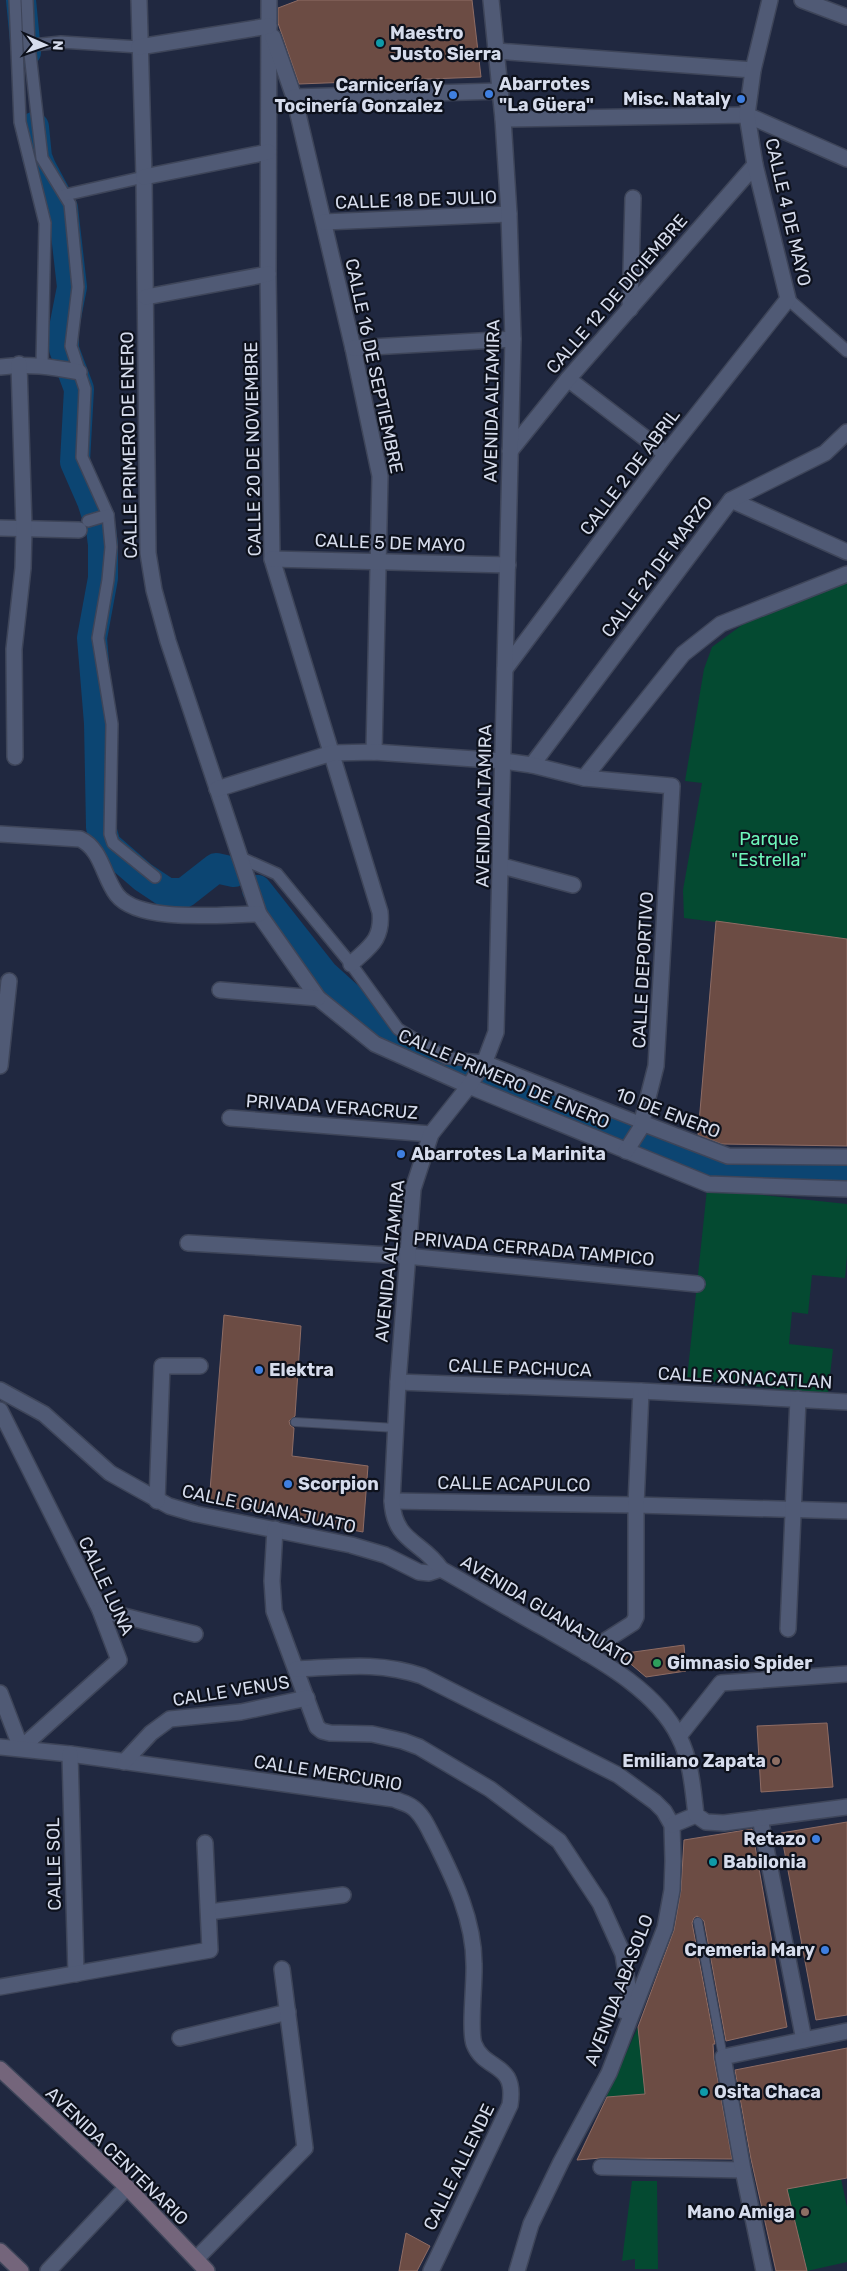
<svg xmlns="http://www.w3.org/2000/svg" width="847" height="2271" viewBox="0 0 847 2271" font-family="Rubik,sans-serif">
	<rect width="100%" height="100%" fill="#202840"/>
	<g fill="#044a31">
		<polygon points="847,574 847,939 684,918 683,890 702,783 685,781 704,669 712,647 769,605"/>
		<polygon points="707,1189 847,1204 847,1256 845,1278 812,1275 808,1314 792,1312 789,1344 833,1349 828,1394 687,1379"/>
		<polygon points="638,2027 645,2094 606,2097"/>
		<polygon points="841,2179 847,2207 847,2262 807,2271 787,2189"/>
		<polygon points="632,2181 657,2181 658,2269 635,2269 635,2259 622,2261"/>
	</g>
	<g fill="none" stroke-linecap="round" stroke-linejoin="round">
		<g stroke="#0c4572" stroke-width="30">
			<polyline points="21,0 26,52"/>
			<polyline points="34,127 37,157 41,167 63,208 72,287 64,328 64,349 79,389 75,462 92,501 101,529 103,545 103,578 92,638 99,723 101,827 106,845 143,877 167,893 184,893 216,868 234,872"/>
			<polyline points="257,890 324,975 405,1048 460,1070 492,1078 635,1138 717,1177 847,1176"/>
		</g>
	</g>
	<g fill="#6c4c44" stroke="#8e6c64">
		<polygon points="299,0 472,0 481,77 299,84 278,23 278,8"/>
		<polygon points="716,921 847,939 847,1146 722,1144 698,1135"/>
		<polygon points="224,1315 301,1326 295,1416 289,1421 290,1425 294,1428 292,1456 368,1466 363,1532 209,1503"/>
		<polygon points="684,1645 686,1671 646,1677 619,1654"/>
		<polygon points="827,1723 833,1787 761,1792 757,1726"/>
		<polygon points="847,1822 847,2015 816,2020 781,1833"/>
		<polygon points="752,1829 787,2027 726,2041 704,1921 697,1916 694,1918 692,1923 715,2044 713,2044 714,2059 732,2159 601,2158 577,2160 607,2097 645,2094 638,2027 674,1930 681,1890 684,1840"/>
		<polygon points="847,2048 847,2178 787,2189 807,2271 776,2271 751,2159 735,2070"/>
		<polygon points="406,2233 430,2246 417,2271 399,2271"/>
	</g>
	<g fill="none" stroke-linecap="round" stroke-linejoin="round">
		<g stroke="#3e4559" stroke-width="10">
			<g id="service">
				<polyline points="295,1422 396,1428"/>
				<polyline points="698,1922 723,2057"/>
			</g>
		</g>
		<g stroke="#3e4559" stroke-width="14">
			<g id="pedestrian">
				<polyline points="15,0 20,122 45,223 42,365"/>
				<polyline points="27,0 29,45 42,158 70,204 78,287 71,346 85,389 82,457 108,515 111,547 108,580 98,638 112,724 110,834 113,843 155,877"/>
				<polyline points="33,45 61,42 139,47"/>
				<polyline points="65,195 144,177"/>
				<polyline points="788,299 847,351"/>
				<polyline points="88,521 108,515"/>
				<polyline points="241,858 277,874 351,964 398,1029 446,1058 485,1061 642,1123"/>
			</g>
		</g>
		<g stroke="#3e4559" stroke-width="18">
			<g id="minor">
				<polyline points="139,0 144,177 148,553 154,590 168,641 259,914 318,998 375,1044 469,1086 708,1184 847,1189"/>
				<path d="M269 0 268 274 272 559 380 912C383 940 369 947 351 964"/>
				<polyline points="802,0 847,17"/>
				<polyline points="273,37 294,97 353,348 380,476 374,752"/>
				<polyline points="139,47 269,26"/>
				<polyline points="496,51 753,70"/>
				<polyline points="294,97 501,91"/>
				<polyline points="503,119 747,115 847,159"/>
				<polyline points="144,177 268,152"/>
				<polyline points="324,222 509,214"/>
				<polyline points="146,297 268,274"/>
				<polyline points="630,309 633,198"/>
				<polyline points="353,348 513,339"/>
				<path d="M0 367C27 363 52 367 79 372"/>
				<polyline points="568,379 666,454"/>
				<polyline points="510,451 568,379 755,165"/>
				<polyline points="731,500 847,552"/>
				<polyline points="0,528 79,530"/>
				<polyline points="272,559 508,565"/>
				<polyline points="505,669 666,454 788,299 755,165 747,115 753,70 770,0"/>
				<polyline points="15,757 14,649 23,568 24,528 19,364"/>
				<polyline points="532,765 731,500 825,453 847,432"/>
				<polyline points="584,778 683,654 721,624 847,574"/>
				<polyline points="217,789 332,753 374,752 504,761 532,765 584,778 672,786 656,1066 640,1129 626,1151"/>
				<path d="M0 834 80 839C102 849 103 877 117 895 140 924 224 914 259 914"/>
				<polyline points="502,866 573,885"/>
				<polyline points="220,990 318,998"/>
				<polyline points="0,1066 9,981"/>
				<polyline points="230,1118 431,1134"/>
				<polyline points="642,1123 728,1156 847,1157"/>
				<polyline points="188,1243 406,1256 697,1284"/>
				<polyline points="398,1382 641,1391 847,1402"/>
				<polyline points="0,1390 44,1414 110,1473 169,1506 196,1514 351,1545 385,1555 419,1572 429,1573 441,1569"/>
				<polyline points="0,1410 100,1610 119,1660 21,1748 0,1693"/>
				<polyline points="157,1501 162,1366 200,1366"/>
				<polyline points="392,1501 636,1505 847,1511"/>
				<polyline points="275,1529 272,1581 274,1611 317,1727 322,1731 330,1733 372,1734 403,1741 419,1747 490,1789 559,1841 600,1903 623,1954 629,1993 624,2011"/>
				<polyline points="100,1610 195,1634"/>
				<polyline points="788,1629 798,1399"/>
				<polyline points="586,1653 633,1623 636,1617 636,1505 641,1391"/>
				<path d="M296 1669C340 1667 379 1661 422 1676L618 1775 655 1802 664 1811 672 1825 673 1861 672 1890 665 1928 609 2073 561 2162 531 2224 517 2271"/>
				<polyline points="679,1736 721,1683 847,1674"/>
				<path d="M0 1747 70 1754 394 1799C400 1802 407 1803 412 1807 423 1814 429 1830 435 1841 454 1879 474 1920 474 1964 475 1982 469 2029 474 2044 485 2072 517 2061 510 2105L431 2271"/>
				<polyline points="70,1754 76,1974"/>
				<polyline points="124,1762 151,1733 170,1719 241,1712 307,1698"/>
				<polyline points="760,1818 804,2040"/>
				<polyline points="672,1825 696,1815"/>
				<polyline points="209,1912 343,1895"/>
				<polyline points="0,1987 210,1950 205,1843"/>
				<polyline points="180,2038 288,2012"/>
				<polyline points="601,2167 743,2170"/>
				<polyline points="196,2259 305,2148 282,1969"/>
				<polyline points="48,2271 127,2187"/>
				<polyline points="764,2271 743,2170 723,2057 847,2031"/>
			</g>
		</g>
		<g stroke="#3e4559" stroke-width="18">
			<path id="tertiary" d="M491 0 503 119 509 214 513 339 496 1032 485 1061 469 1086 431 1134 413 1189 398 1382 392 1501C394 1542 422 1541 441 1569 476 1589 510 1609 544 1628 590 1655 655 1687 679 1737 691 1760 693 1790 696 1815L706 1822 724 1823 847 1807"/>
		</g>
		<g stroke="#3e4559" stroke-width="18">
			<g id="secondary">
				<polyline points="0,2069 127,2187 207,2271"/>
				<polyline points="0,2251 21,2271"/>
			</g>
		</g>
		<use href="#service" stroke="#505a75" stroke-width="8"/>
		<use href="#pedestrian" stroke="#505a75" stroke-width="11"/>
		<use href="#minor" stroke="#505a75" stroke-width="15"/>
		<use href="#tertiary" stroke="#505a75" stroke-width="15"/>
		<use href="#secondary" stroke="#74657b" stroke-width="15"/>
	</g>
	<g fill="#0f9aa8" stroke="#0d111c" stroke-width="2">
		<circle cx="380" cy="43" r="5"/>
		<circle cx="713" cy="1862" r="5"/>
		<circle cx="704" cy="2092" r="5"/>
	</g>
	<g fill="#3f7fe0" stroke="#0d111c" stroke-width="2">
		<circle cx="489" cy="94" r="5"/>
		<circle cx="453" cy="95" r="5"/>
		<circle cx="741" cy="99" r="5"/>
		<circle cx="401" cy="1154" r="5"/>
		<circle cx="259" cy="1370" r="5"/>
		<circle cx="288" cy="1484" r="5"/>
		<circle cx="816" cy="1839" r="5"/>
		<circle cx="825" cy="1950" r="5"/>
	</g>
	<circle fill="#2e9e5b" stroke="#0d111c" stroke-width="2" cx="657" cy="1663" r="5"/>
	<g fill="#8d6e63" stroke="#0d111c" stroke-width="2">
		<circle cx="776" cy="1761" r="5"/>
		<circle cx="805" cy="2212" r="5"/>
	</g>
	<g text-anchor="middle" dominant-baseline="central" stroke-width="4.5" stroke-linejoin="round" paint-order="stroke">
		<g font-size="18" font-weight="bold" fill="#d6dcec" stroke="#0d111c" text-anchor="start">
			<text x="390" y="33">Maestro<tspan x="390" dy="21">Justo Sierra</tspan></text>
			<text x="499" y="84">Abarrotes<tspan x="499" dy="21">"La Güera"</tspan></text>
			<text x="443" y="85" text-anchor="end">Carnicería y<tspan x="443" dy="21">Tocinería Gonzalez</tspan></text>
			<text x="731" y="99" text-anchor="end">Misc. Nataly</text>
			<text x="411" y="1154">Abarrotes La Marinita</text>
			<text x="269" y="1370">Elektra</text>
			<text x="298" y="1484">Scorpion</text>
			<text x="667" y="1663">Gimnasio Spider</text>
			<text x="766" y="1761" text-anchor="end">Emiliano Zapata</text>
			<text x="806" y="1839" text-anchor="end">Retazo</text>
			<text x="723" y="1862">Babilonia</text>
			<text x="815" y="1950" text-anchor="end">Cremeria Mary</text>
			<text x="714" y="2092">Osita Chaca</text>
			<text x="795" y="2212" text-anchor="end">Mano Amiga</text>
		</g>
		<g font-size="18" fill="#d6dcec" stroke="#0d111c">
			<text transform="translate(416 200) rotate(-2)">CALLE 18 DE JULIO</text>
			<text transform="translate(788 212) rotate(77)">CALLE 4 DE MAYO</text>
			<text transform="translate(617 294) rotate(-49)">CALLE 12 DE DICIEMBRE</text>
			<text transform="translate(374 366) rotate(78)">CALLE 16 DE SEPTIEMBRE</text>
			<text transform="translate(492 401) rotate(-89)">AVENIDA ALTAMIRA</text>
			<text transform="translate(129 445) rotate(-91)">CALLE PRIMERO DE ENERO</text>
			<text transform="translate(253 449) rotate(-91)">CALLE 20 DE NOVIEMBRE</text>
			<text transform="translate(630 472) rotate(-53)">CALLE 2 DE ABRIL</text>
			<text transform="translate(390 543) rotate(2)">CALLE 5 DE MAYO</text>
			<text transform="translate(657 567) rotate(-53)">CALLE 21 DE MARZO</text>
			<text transform="translate(484 806) rotate(-89)">AVENIDA ALTAMIRA</text>
			<text transform="translate(643 970) rotate(-87)">CALLE DEPORTIVO</text>
			<text transform="translate(504 1079) rotate(23)">CALLE PRIMERO DE ENERO</text>
			<text transform="translate(332 1107) rotate(4)">PRIVADA VERACRUZ</text>
			<text transform="translate(668 1113) rotate(21)">1O DE ENERO</text>
			<text transform="translate(534 1249) rotate(5)">PRIVADA CERRADA TAMPICO</text>
			<text transform="translate(390 1261) rotate(-84)">AVENIDA ALTAMIRA</text>
			<text transform="translate(520 1368) rotate(2)">CALLE PACHUCA</text>
			<text transform="translate(745 1378) rotate(3)">CALLE XONACATLAN</text>
			<text transform="translate(514 1484) rotate(1)">CALLE ACAPULCO</text>
			<text transform="translate(269 1509) rotate(12)">CALLE GUANAJUATO</text>
			<text transform="translate(106 1586) rotate(65)">CALLE LUNA</text>
			<text transform="translate(547 1611) rotate(31)">AVENIDA GUANAJUATO</text>
			<text transform="translate(231 1691) rotate(-9)">CALLE VENUS</text>
			<text transform="translate(328 1773) rotate(9)">CALLE MERCURIO</text>
			<text transform="translate(54 1864) rotate(-91)">CALLE SOL</text>
			<text transform="translate(619 1990) rotate(-69)">AVENIDA ABASOLO</text>
			<text transform="translate(117 2156) rotate(44)">AVENIDA CENTENARIO</text>
			<text transform="translate(459 2167) rotate(-64)">CALLE ALLENDE</text>
		</g>
		<g font-size="18" fill="#6ef7bb" stroke="#0d111c">
			<text x="769" y="839">Parque<tspan x="769" dy="21">"Estrella"</tspan></text>
		</g>
	</g>
	<g transform="translate(45 45) rotate(92)" stroke="#0d111c" stroke-width="4" paint-order="stroke">
	<path d="M0-4L9 19L0 12L-9 19Z" fill="#d6dcec"/>
	<text y="-8" font-size="14" font-weight="bold" text-anchor="middle" fill="#d6dcec">N</text>
	</g>
</svg>
